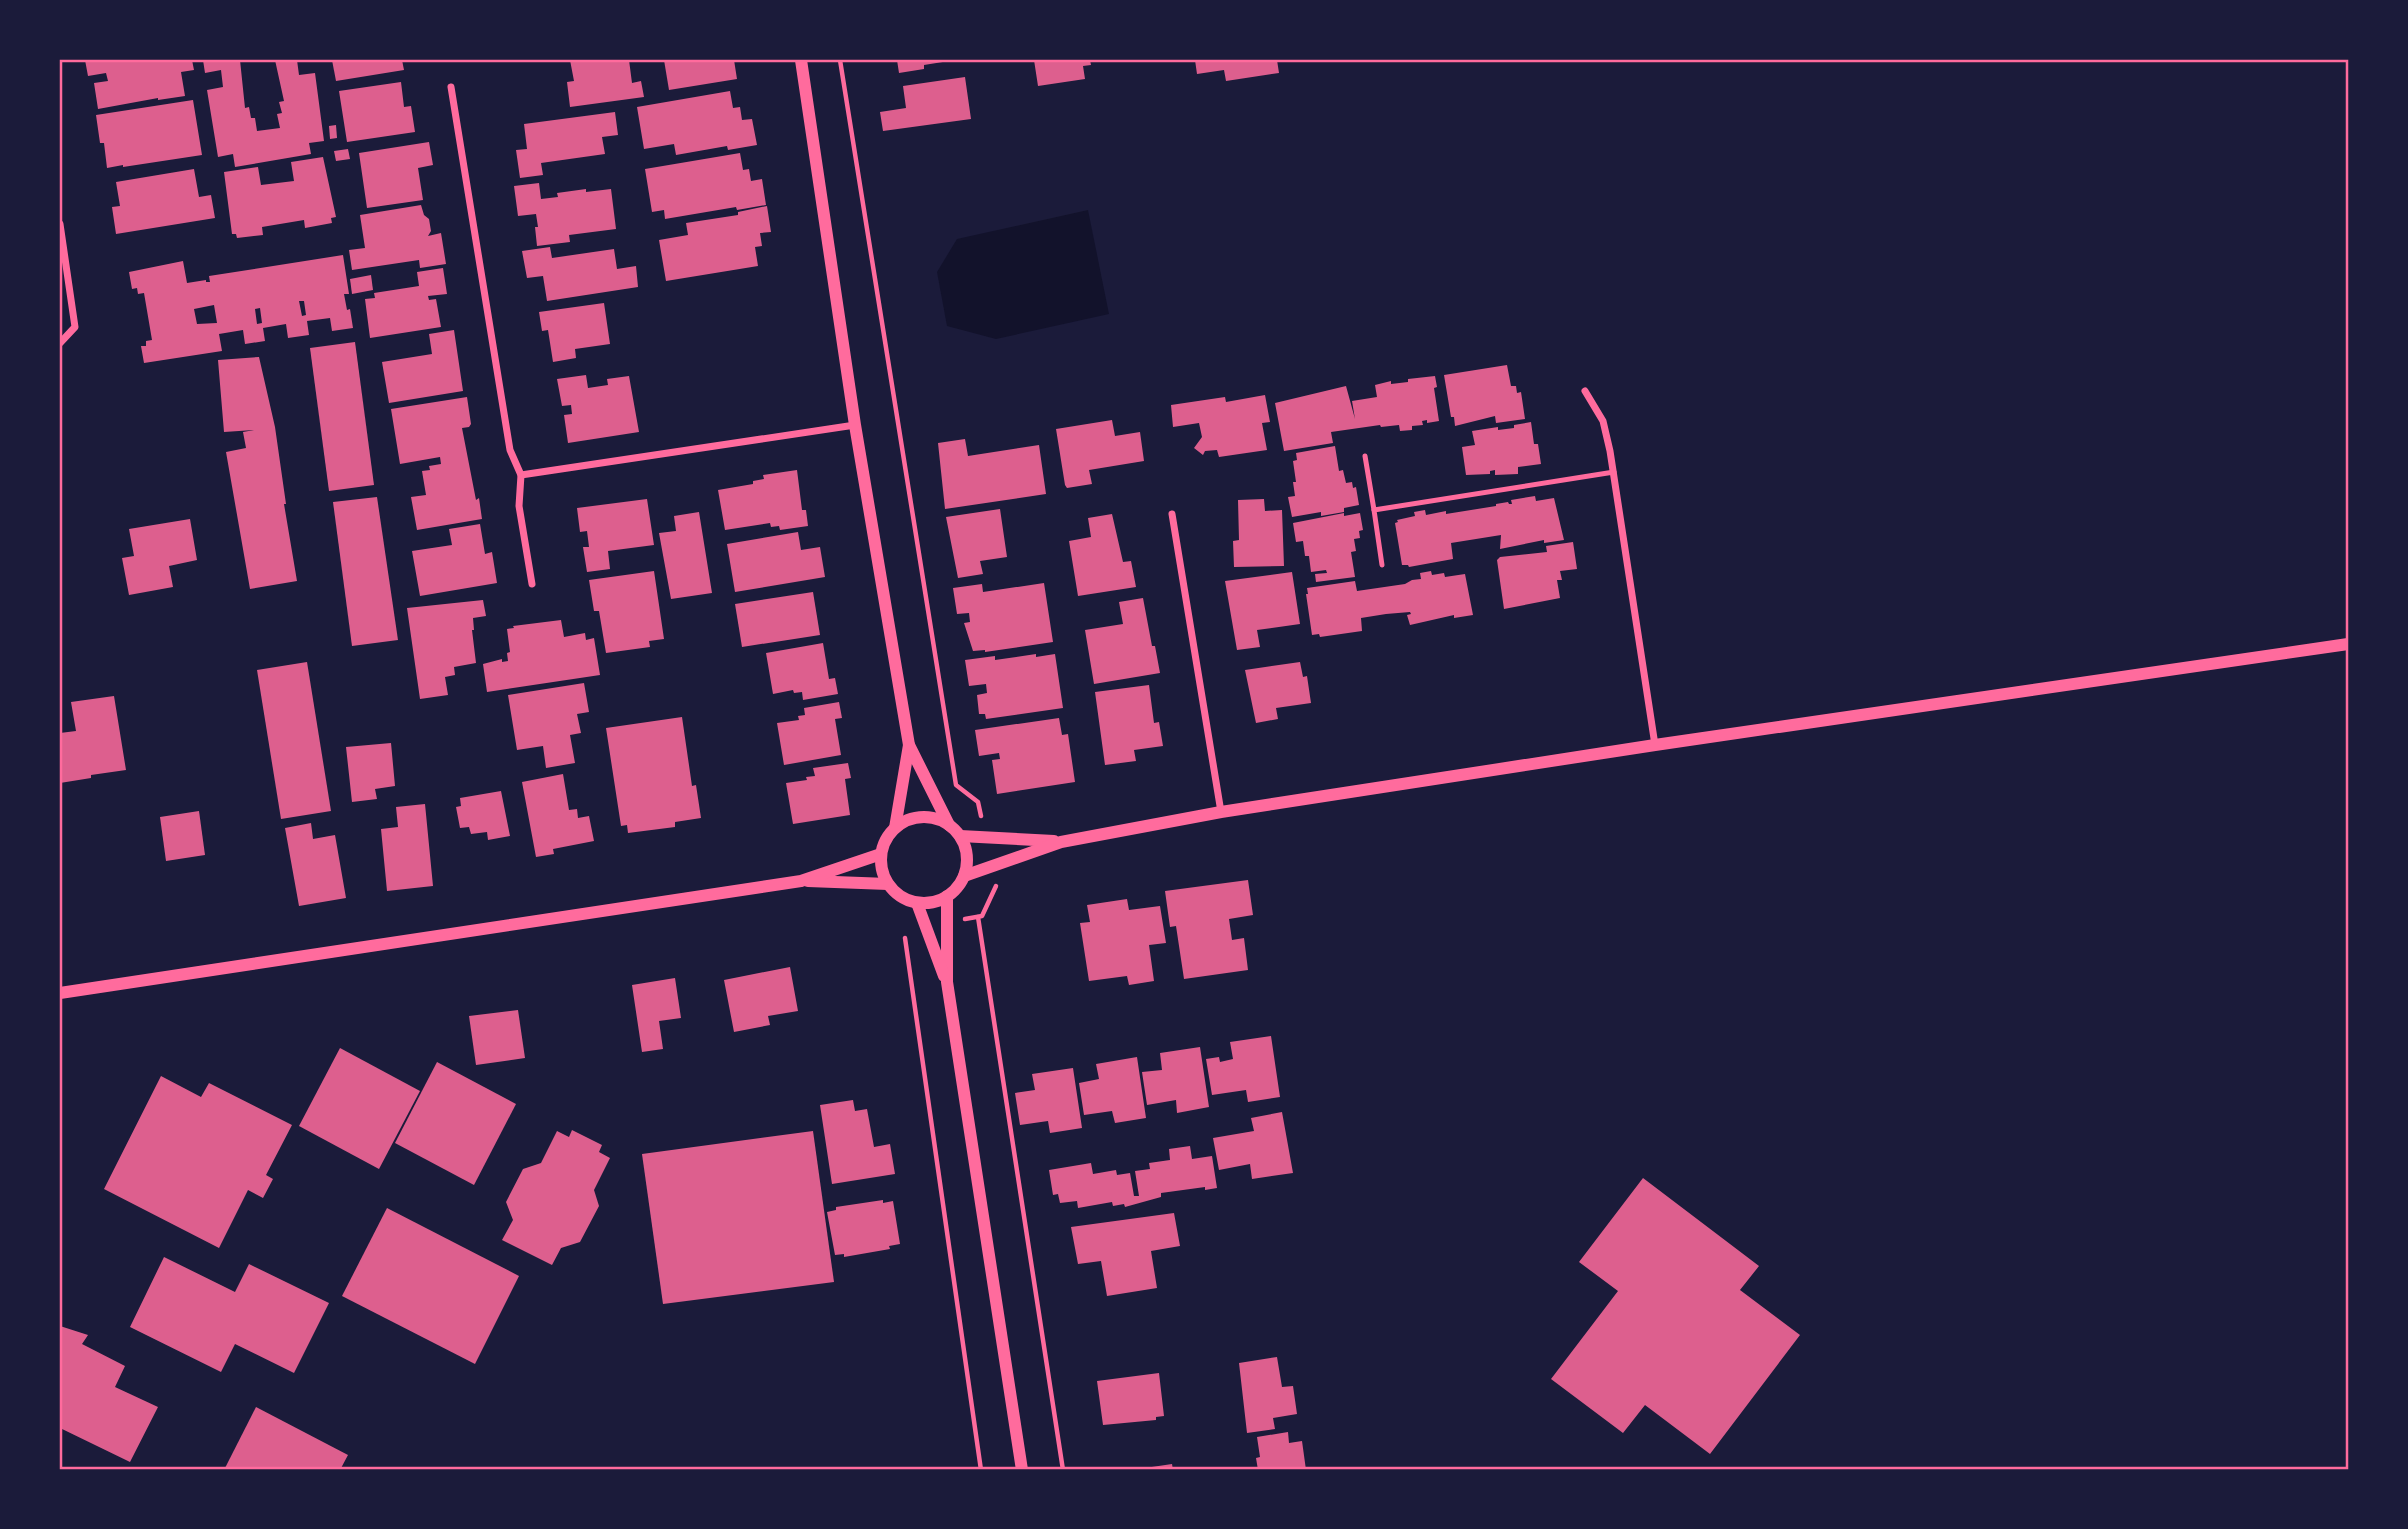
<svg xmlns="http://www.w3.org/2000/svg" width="2408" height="1529" viewBox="0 0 2408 1529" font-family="'Alegreya Sans',sans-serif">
	<rect width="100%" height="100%" fill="#1b1b3a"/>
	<polygon fill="#12122b" points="1088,210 1109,314 996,339 947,326 937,272 957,239"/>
	<g fill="#dd5f8e" fill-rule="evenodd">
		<polygon points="85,60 192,60 194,70 181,72 185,96 158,100 158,98 98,109 94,83 108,81 106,73 88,76"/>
		<polygon points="203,60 240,60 245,108 249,107 251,118 255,118 257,131 280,128 277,114 282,113 279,102 284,101 275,60 297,60 299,75 315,73 324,141 309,143 311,154 235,167 233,154 218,157 207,90 223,87 221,70 205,73"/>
		<polygon points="332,60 402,60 404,70 336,81"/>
		<polygon points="570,60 629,60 632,83 641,81 644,97 570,107 567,82 574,81"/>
		<polygon points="664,60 734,60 737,79 669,90"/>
		<polygon points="897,60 949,60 949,61 924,65 924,69 899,73"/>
		<polygon points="1034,60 1090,60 1091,65 1083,66 1085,79 1038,86"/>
		<polygon points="1195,60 1277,60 1279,73 1226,81 1224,70 1197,74"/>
		<polygon points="965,77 971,119 883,131 880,112 906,108 903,86"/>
		<polygon points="401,82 404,107 411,106 415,132 347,142 339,91"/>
		<polygon points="730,91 733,108 740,107 742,120 752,119 757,145 728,150 727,146 676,155 674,144 644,149 637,107"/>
		<polygon points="193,100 202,155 123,167 123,165 107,168 104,143 100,143 96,115"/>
		<polygon points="615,112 618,135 602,137 605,154 541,163 543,175 520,178 516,150 527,149 524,124"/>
		<polygon points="336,125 337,138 330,139 329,126"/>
		<polygon points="429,142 433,165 418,168 423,200 367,208 359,153"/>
		<polygon points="348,149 350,159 336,161 334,151"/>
		<polygon points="740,153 743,170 749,169 751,181 762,179 766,205 737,210 736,207 665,219 664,210 652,212 645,169"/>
		<polygon points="323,157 336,217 331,218 332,223 305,228 304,220 262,227 263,235 237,238 236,234 232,234 224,172 258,167 261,185 294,181 291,162"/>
		<polygon points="194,169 199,197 211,195 215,218 116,234 112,207 120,206 116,182"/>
		<polygon points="539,183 541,199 558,197 557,193 586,189 586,192 611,189 616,229 569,235 570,242 537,246 535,227 538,227 536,214 518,216 514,186"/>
		<polygon points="421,205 424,215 429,219 431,231 428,236 441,233 446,264 420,268 419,260 352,270 349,250 365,248 360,215"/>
		<polygon points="767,206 771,232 760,233 762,246 755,247 758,266 666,281 659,240 688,235 686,223 738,215 738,212"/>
		<polygon points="550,247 552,258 614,249 617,269 636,266 638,287 547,301 543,276 527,278 522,251"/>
		<path d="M343 255 349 294H344L347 310 350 309 353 328 332 331 330 318 307 321 309 335 288 338 286 324 263 328 265 341 245 344 243 330 219 334 222 351 144 363 141 346H146V341L152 340 144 293 138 294 137 288 132 289 129 272 183 261 187 283 206 280V282H210L209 276ZM299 301H304L306 315 302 316ZM214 305 217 323 197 324 194 309ZM260 308 262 323 257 324 255 309Z"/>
		<polygon points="443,268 447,294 428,296 429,300 436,299 441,327 370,338 365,299 375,298 374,293 419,286 417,272"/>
		<polygon points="371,275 373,290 352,294 350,279"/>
		<polygon points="604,303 610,344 575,349 576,358 553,362 548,330 542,331 539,312"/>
		<polygon points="454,330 463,391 389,403 382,362 432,354 429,334"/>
		<polygon points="355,342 374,485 329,491 310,348"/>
		<polygon points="259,357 275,427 286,504 284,504 297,581 250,589 226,452 246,448 243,432 254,430 224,432 218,360"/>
		<polygon points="1507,365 1511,386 1516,386 1517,393 1521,392 1525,419 1496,423 1495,416 1455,426 1454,417 1451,417 1444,375"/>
		<polygon points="586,375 588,388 608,385 607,379 629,376 639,432 568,443 564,415 572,414 571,405 562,406 557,379"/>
		<polygon points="1435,376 1437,387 1434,388 1439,421 1427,423 1427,420 1422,421 1423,425 1412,426 1412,430 1400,431 1399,425 1381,427 1380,425 1331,432 1333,443 1284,451 1275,403 1346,386 1355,419 1352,401 1377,397 1375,385 1391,381 1391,384 1408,382 1408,379"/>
		<polygon points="1265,395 1270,422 1262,423 1267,450 1219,457 1217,450 1205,451 1203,455 1194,448 1202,437 1199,423 1173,427 1171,405 1225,397 1226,402"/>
		<polygon points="467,397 471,424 469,427 462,428 476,500 479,498 482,519 417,530 411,497 426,495 422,471 430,470 429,466 441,464 440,457 400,464 391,409"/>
		<polygon points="1112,420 1115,436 1140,432 1144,461 1089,470 1092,484 1067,488 1065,485 1056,429"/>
		<polygon points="1531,422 1534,444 1538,444 1541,464 1518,467 1518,474 1495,475 1495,470 1490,471 1490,474 1466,475 1462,447 1475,445 1472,431 1498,427 1498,430 1514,428 1514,425"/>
		<polygon points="965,439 968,456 1039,445 1046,494 945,509 938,443"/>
		<polygon points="1335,446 1339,471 1343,470 1346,483 1352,482 1353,488 1356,487 1359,505 1344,508 1344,512 1321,516 1321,512 1292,517 1288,497 1295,496 1293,482 1296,482 1293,461 1297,460 1296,453"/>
		<polygon points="797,470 802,510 806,510 808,526 780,530 779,526 771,527 770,523 725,530 718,490 753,484 753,481 764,479 763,475"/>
		<polygon points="1535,496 1536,501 1554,498 1564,540 1544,543 1544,540 1500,549 1501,535 1451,543 1453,559 1409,567 1408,565 1402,565 1395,523 1398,522 1397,520 1415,516 1414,512 1425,510 1426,515 1446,511 1446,514 1496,506 1496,504 1508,502 1509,504 1512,504 1511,500"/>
		<polygon points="377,497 398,640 352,646 333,502"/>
		<polygon points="647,499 654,545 608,551 610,569 587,572 583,547 589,547 587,531 580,532 577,508"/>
		<polygon points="1264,499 1265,511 1282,510 1284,566 1234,567 1233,541 1239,540 1238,500"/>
		<polygon points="1000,509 1007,557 980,561 983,574 958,578 946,517"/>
		<polygon points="699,512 712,593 671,599 659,533 676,531 674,516"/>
		<polygon points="1344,513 1344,516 1360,513 1363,530 1359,531 1360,538 1354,539 1356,551 1351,552 1355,577 1316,582 1315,574 1327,573 1326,570 1311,572 1309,556 1305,556 1303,541 1296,542 1293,523"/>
		<polygon points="1112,514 1123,562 1131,561 1136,587 1078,596 1069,541 1091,537 1088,518"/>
		<polygon points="190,519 197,560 169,566 173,587 129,595 122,558 134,556 129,529"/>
		<polygon points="480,524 485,554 492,552 497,583 420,596 412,551 452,545 449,529"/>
		<polygon points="798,532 801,550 820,547 825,577 735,592 727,544"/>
		<polygon points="1573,542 1577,569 1560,571 1562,580 1557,580 1560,598 1504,609 1497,560 1500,557 1547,552 1546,546"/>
		<polygon points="654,571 664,639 649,641 650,647 606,653 599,611 594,611 589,580"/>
		<polygon points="1431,571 1432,575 1444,573 1445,577 1465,574 1473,615 1454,618 1454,615 1410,625 1407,615 1411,614 1410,612 1386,614 1361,618 1362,631 1320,637 1319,634 1312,635 1306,594 1308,594 1307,588 1355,581 1357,591 1405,584 1412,580 1421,579 1420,573"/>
		<polygon points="1292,572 1300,624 1257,630 1260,647 1237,650 1225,581"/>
		<polygon points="1044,583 1053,642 985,652 985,650 973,651 964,623 970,622 969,613 957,614 953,588 982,584 983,592"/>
		<polygon points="813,592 820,635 742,647 735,604"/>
		<polygon points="1143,598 1152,646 1155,646 1160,673 1094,684 1085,630 1123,624 1119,602"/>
		<polygon points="483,600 486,616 473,618 474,630 472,630 476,663 454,667 455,675 445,677 448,695 420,699 407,608"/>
		<polygon points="561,620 564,637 585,633 586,640 594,638 600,675 487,692 483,664 502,659 502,662 508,661 507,653 510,652 507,629 514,628 513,626"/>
		<polygon points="823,643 829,679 835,678 838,694 803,700 802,692 794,693 793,690 773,694 766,653"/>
		<polygon points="1036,654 1036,657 1055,654 1063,708 986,719 985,714 979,714 977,695 987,693 986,684 969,686 965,660 995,656 995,660"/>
		<polygon points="307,662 331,811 281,819 257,670"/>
		<polygon points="1300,662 1303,677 1307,676 1311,703 1276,708 1278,719 1256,723 1245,670"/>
		<polygon points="584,683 589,712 577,714 581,733 570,735 575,763 546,768 543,746 517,750 508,695"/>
		<polygon points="1149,685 1154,723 1159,722 1163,746 1134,750 1136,761 1105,765 1095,692"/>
		<polygon points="114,696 126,770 91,775 91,778 60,783 60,733 76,731 71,702"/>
		<polygon points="839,702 842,718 835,719 841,755 784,765 777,723 799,720 798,716 805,715 804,708"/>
		<polygon points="682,717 692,786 696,785 701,818 675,822 675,827 628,833 627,825 621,826 606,728"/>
		<polygon points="1059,718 1062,735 1068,734 1075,782 997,794 992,760 1000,759 999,753 979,756 975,730"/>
		<polygon points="391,743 395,786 375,789 377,799 352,802 346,747"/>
		<polygon points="848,763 851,778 845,779 850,815 793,824 786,783 807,780 806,777 815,776 813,768"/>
		<polygon points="563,774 569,810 577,809 578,818 589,816 594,841 553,849 554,854 536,857 522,782"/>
		<polygon points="501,791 510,836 488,840 487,832 471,834 469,827 460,828 456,807 461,806 460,798"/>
		<polygon points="425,804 433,886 387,891 381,829 398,827 396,807"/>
		<polygon points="199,811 205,855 166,861 160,817"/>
		<polygon points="311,823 313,839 335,835 346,898 299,906 285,828"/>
		<polygon points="1248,880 1253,915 1229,919 1232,940 1244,938 1248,970 1184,979 1176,926 1170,927 1165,891"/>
		<polygon points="1127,899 1129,910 1160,906 1166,943 1149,945 1154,981 1129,985 1127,976 1089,981 1080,923 1090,922 1087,905"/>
		<polygon points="790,967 798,1011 768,1016 770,1025 734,1032 724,980"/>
		<polygon points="675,978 681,1018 659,1021 663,1049 642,1052 632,985"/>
		<polygon points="518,1010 525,1058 476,1065 469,1016"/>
		<polygon points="1271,1036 1280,1097 1248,1102 1246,1090 1212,1095 1206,1059 1219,1057 1220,1062 1233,1059 1230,1042"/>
		<polygon points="1200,1047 1209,1107 1177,1113 1176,1100 1147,1105 1142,1072 1162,1070 1160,1053"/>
		<polygon points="340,1048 420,1091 379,1169 299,1126"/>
		<polygon points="1137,1057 1146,1118 1115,1123 1112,1111 1084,1115 1079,1083 1099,1079 1096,1064"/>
		<polygon points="437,1062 516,1104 474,1185 395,1143"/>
		<polygon points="1073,1068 1082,1128 1050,1133 1048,1121 1020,1125 1015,1093 1035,1090 1032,1074"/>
		<polygon points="161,1076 201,1097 209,1083 292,1125 266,1175 273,1179 263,1198 248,1190 219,1248 104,1189"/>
		<polygon points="853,1100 855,1111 867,1109 874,1147 890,1144 895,1174 832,1184 820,1105"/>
		<polygon points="1282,1112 1293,1173 1252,1179 1250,1164 1219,1170 1213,1138 1254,1131 1251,1118"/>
		<polygon points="572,1130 602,1145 599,1152 610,1158 594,1190 599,1206 580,1242 561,1248 552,1265 502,1240 513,1220 506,1202 523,1169 541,1163 557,1131 569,1137"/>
		<polygon points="813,1131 834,1282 663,1304 642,1154"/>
		<polygon points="1190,1146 1192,1159 1212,1156 1217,1188 1205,1190 1205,1187 1161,1193 1161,1197 1125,1207 1124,1204 1113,1206 1112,1202 1078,1208 1077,1201 1060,1203 1058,1194 1053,1195 1049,1170 1091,1163 1093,1174 1116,1170 1117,1175 1130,1173 1134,1196 1139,1196 1135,1171 1150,1169 1149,1163 1170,1160 1169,1149"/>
		<polygon points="1643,1178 1759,1266 1740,1290 1800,1335 1710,1454 1645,1405 1623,1433 1551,1379 1618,1291 1579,1262"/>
		<polygon points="883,1200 883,1203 893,1201 900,1244 889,1246 890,1249 844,1257 844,1254 835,1255 827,1212 836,1210 836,1207"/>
		<polygon points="387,1208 519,1276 475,1364 342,1296"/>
		<polygon points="1174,1213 1180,1246 1151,1251 1157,1288 1107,1296 1101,1261 1078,1264 1071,1227"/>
		<polygon points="164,1257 235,1292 249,1264 329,1303 294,1373 235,1344 221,1372 130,1327"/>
		<polygon points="60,1326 88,1335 82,1344 125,1366 115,1387 158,1407 130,1462 60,1428"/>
		<polygon points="1277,1357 1282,1387 1293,1386 1297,1414 1273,1418 1275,1429 1247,1433 1239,1363"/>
		<polygon points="1159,1373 1164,1416 1156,1417 1156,1420 1103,1425 1097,1381"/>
		<polygon points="256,1407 348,1455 340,1470 224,1470"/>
		<polygon points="1288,1432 1289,1443 1302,1441 1306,1470 1258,1470 1256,1458 1260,1457 1257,1437"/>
		<polygon points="1172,1464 1173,1470 1145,1470 1145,1468"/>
	</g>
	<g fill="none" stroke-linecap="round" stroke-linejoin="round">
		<g stroke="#ff6b9d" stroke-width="4.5">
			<polyline points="840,60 956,785 978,802 981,816"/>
			<polyline points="978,917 1063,1470"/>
			<polyline points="965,919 982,916 996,886"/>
			<polyline points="905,938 981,1470"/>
		</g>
		<g stroke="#ff6b9d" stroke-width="5">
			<polyline points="1365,456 1374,510"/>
			<polyline points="1382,565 1374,510 1614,472"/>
		</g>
		<g stroke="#ff6b9d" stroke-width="7">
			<polyline points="451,87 510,450 521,475 519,506 532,584"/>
			<polyline points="60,224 75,327 60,343"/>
			<polyline points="1585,391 1603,421 1610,451 1655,745"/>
			<polyline points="521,475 855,425"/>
			<polyline points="1172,514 1221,812"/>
		</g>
		<g stroke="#ff6b9d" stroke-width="12">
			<polyline points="801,60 855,425 909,745 949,825"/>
			<circle cx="924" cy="860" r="43"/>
			<polyline points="895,828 909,745"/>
			<polyline points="960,836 1054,841"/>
			<polyline points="964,876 1061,842 1221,812 1655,745 2348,644"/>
			<polyline points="808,881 888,884"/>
			<polyline points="947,896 947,982 1022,1470"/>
			<polyline points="917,903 944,976"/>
			<polyline points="60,993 801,881 881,854"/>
		</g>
	</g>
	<rect width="2408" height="1529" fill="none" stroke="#1b1b3a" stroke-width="122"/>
	<rect x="61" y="61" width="2286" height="1407" fill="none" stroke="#ff6b9d" stroke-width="2.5"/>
</svg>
